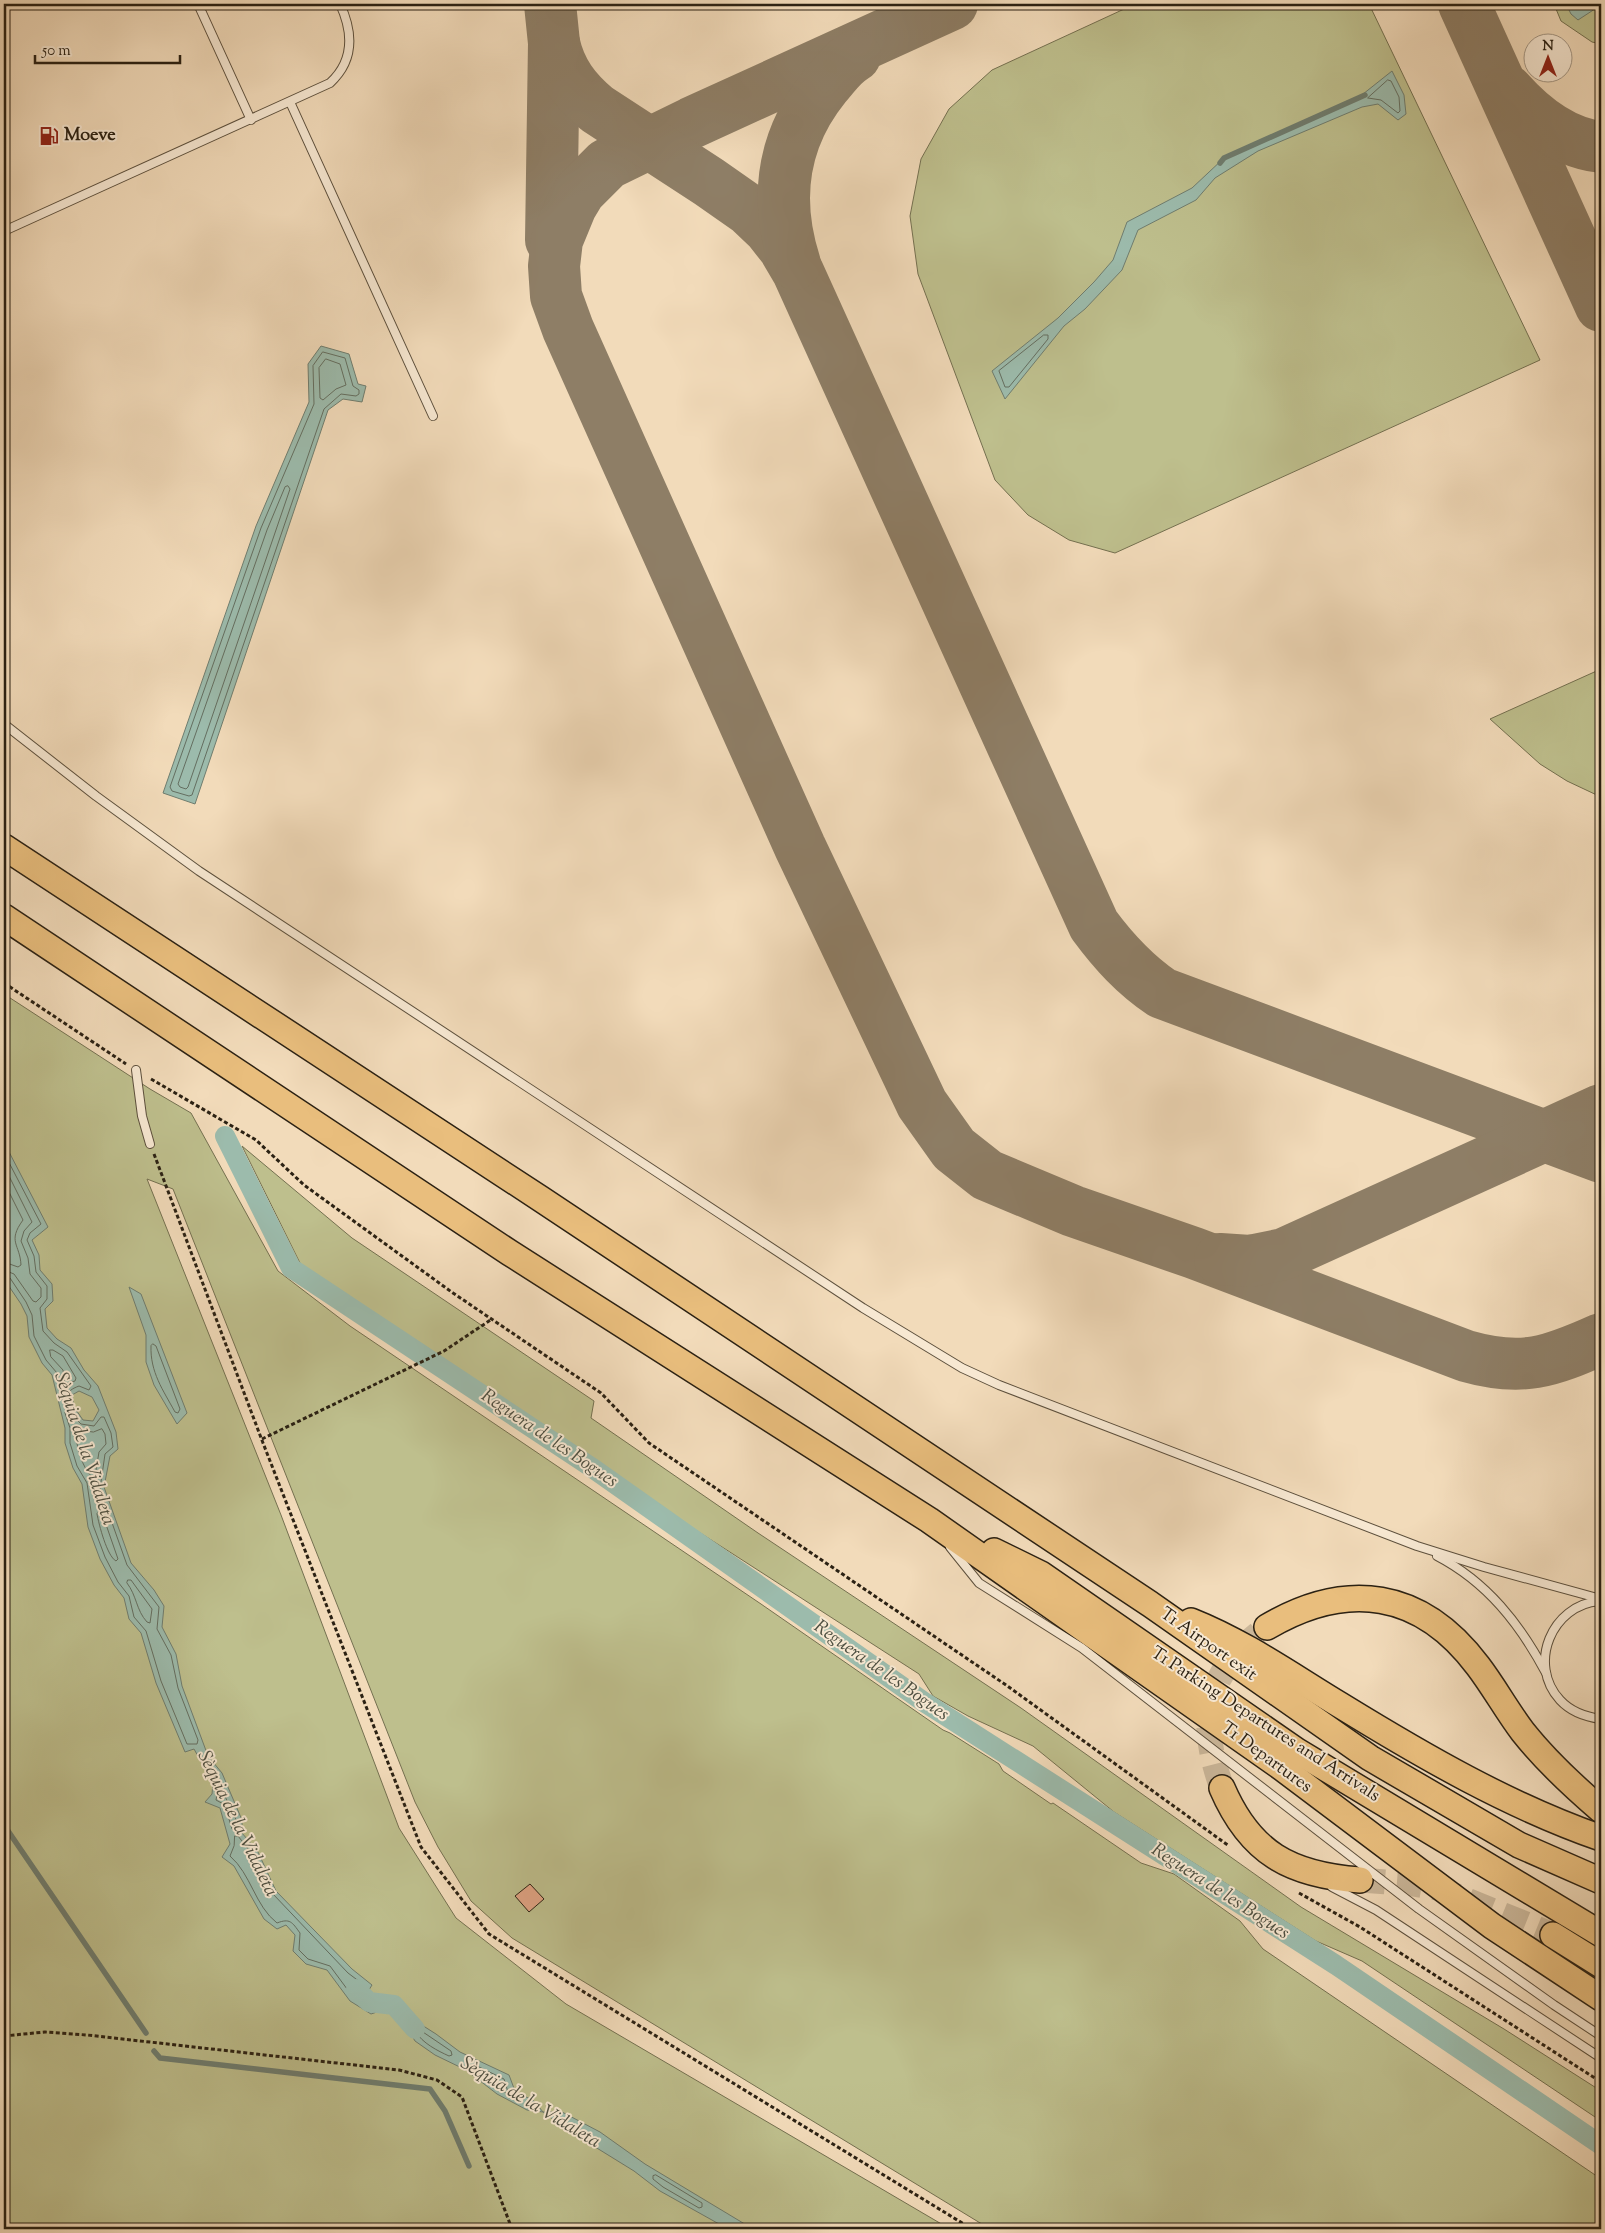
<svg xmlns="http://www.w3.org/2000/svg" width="1605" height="2233" viewBox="0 0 1605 2233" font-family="'Sorts Mill Goudy',serif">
	<rect width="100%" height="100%" fill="#f2dbba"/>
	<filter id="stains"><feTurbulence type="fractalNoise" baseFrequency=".004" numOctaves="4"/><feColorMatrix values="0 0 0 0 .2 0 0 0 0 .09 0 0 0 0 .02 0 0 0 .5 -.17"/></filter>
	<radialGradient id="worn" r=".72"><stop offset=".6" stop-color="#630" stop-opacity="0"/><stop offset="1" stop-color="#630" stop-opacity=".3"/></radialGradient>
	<g fill="#bebf8d" stroke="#747050">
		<polygon points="1135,4 1369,4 1540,360 1115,553 1069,540 1028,515 995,480 918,274 910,216 921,159 949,109 992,70"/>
		<polygon points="1554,4 1601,4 1601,44 1592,42 1561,21"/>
		<polygon points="1601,669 1601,797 1567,781 1540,764 1490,719"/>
		<polygon points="4,994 150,1089 191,1113 278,1271 350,1326 761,1604 943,1730 950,1733 999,1764 1003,1771 1051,1804 1053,1803 1141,1863 1174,1874 1240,1921 1263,1949 1601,2179 1601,2229 990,2229 512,1938 471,1901 438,1847 415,1802 173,1189 147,1179 281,1515 399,1828 456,1918 566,2004 950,2229 4,2229"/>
		<polygon points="242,1146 352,1238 594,1401 591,1418 758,1533 1021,1708 1301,1907 1504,2029 1601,2091 1601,2121 1362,1961 1316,1941 1114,1812 1033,1746 968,1716 933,1696 919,1674 660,1507 301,1265"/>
	</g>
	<g fill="#9cbbac" stroke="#6f7d6f" fill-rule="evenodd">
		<polygon points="1566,4 1601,4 1601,5 1578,20 1571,14"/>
		<polygon points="1392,71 1404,95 1406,114 1398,120 1378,104 1362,107 1258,151 1215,178 1196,200 1138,230 1122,270 1085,309 1064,326 1005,399 992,371 1058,318 1094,282 1113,260 1127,222 1192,188 1224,158 1358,98"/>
		<polygon points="321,346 349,354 358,384 366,386 362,402 343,399 328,410 195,804 163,793 256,526 309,402 308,364"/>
		<path d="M4 1138 8 1150 48 1227 32 1240 39 1255 40 1270 52 1284 53 1301 45 1309 47 1328 57 1339 71 1348 84 1370 98 1386 116 1432 118 1449 110 1456 104 1487 131 1563 154 1590 164 1606 162 1627 176 1654 182 1686 208 1756 222 1773 242 1820V1833L258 1852 276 1891 352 1969 372 1985 367 1993 378 2004 394 2005 406 2015 436 2034 460 2052 509 2075 515 2091 534 2101 543 2112H562L600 2132 645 2164 753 2229H728L660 2191 634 2171 566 2129 543 2112 527 2110 497 2094 466 2070 435 2055 415 2041 402 2019 383 2010 371 2014 350 2001 327 1970 306 1964 293 1951 295 1935 286 1925 277 1929 264 1919 234 1866 222 1857 230 1844 220 1808 205 1802 212 1794 213 1783 194 1749 185 1752 156 1683 141 1633 129 1619 124 1598 114 1585 100 1559 88 1527 82 1484 73 1468 65 1443V1428L52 1375 42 1363 29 1337 27 1316 21 1304 4 1279ZM79 1391 92 1397 99 1410 93 1421 83 1420 74 1407 72 1395Z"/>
		<polygon points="129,1287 141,1294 187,1413 177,1424 154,1385 146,1362 146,1335"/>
	</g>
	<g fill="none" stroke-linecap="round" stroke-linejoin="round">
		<g stroke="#646e60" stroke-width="1">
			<polygon points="1388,80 1391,81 1399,97 1400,111 1398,113 1381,100 1368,98"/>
			<polygon points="1044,335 1048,335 1048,339 1009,387 1005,387 999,371"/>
			<polygon points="323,352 345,358 353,386 359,390 359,394 356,396 341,394 324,409 192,795 189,796 172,791 170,787 261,528 314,404 313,366"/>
			<polygon points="326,359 340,364 346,385 336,389 323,400 320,398 319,368"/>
			<polygon points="288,486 290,489 188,787 186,789 180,787 178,784 267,530 285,487"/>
			<path d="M4 1153 41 1224 30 1233 27 1240 34 1256 36 1272 47 1286V1299L40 1308 43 1331 54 1343 67 1352 91 1386 89 1390 79 1386C63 1392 71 1395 66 1405L63 1403 57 1373 46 1360 34 1336 32 1315 26 1302 10 1278 4 1276"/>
			<polyline points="4,1166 32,1222 24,1231 21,1241 28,1258 30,1274 41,1288 41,1297 36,1302 33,1301 14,1274 4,1270"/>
			<path d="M4 1182 23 1220C7 1242 20 1244 21 1265L18 1267 4 1262"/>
			<path d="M153 1344 156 1346 180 1409 178 1413 175 1412C163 1390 150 1372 151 1346Z"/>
			<polygon points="50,1350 53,1350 63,1356 76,1378 75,1381 65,1384 63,1370 51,1357"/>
			<polygon points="67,1410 81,1424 94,1426 101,1417 104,1417 111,1433 113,1447 105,1454 100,1489 127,1565 159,1607 157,1629 171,1655 178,1688 198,1740 197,1744 187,1744 161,1681 146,1631 134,1617 129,1596 118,1582 105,1557 93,1525 87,1483 77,1466 70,1443 70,1428 65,1413"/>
			<path d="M102 1429 105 1434 106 1444 99 1452 95 1476 92 1477C82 1467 76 1447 76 1432L78 1430 93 1432Z"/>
			<path d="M99 1512 102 1513 118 1559 116 1561C107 1556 99 1525 97 1514Z"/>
			<path d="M128 1580H131L152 1609 150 1623 147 1622C136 1610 137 1596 127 1583Z"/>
			<polygon points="221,1787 228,1803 227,1806 216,1800 218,1789"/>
			<polygon points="228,1806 237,1821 235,1830 232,1829 226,1809"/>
			<path d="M235 1836H238L253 1855 273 1894 348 1973 364 1985 362 1993 367 2000 366 2003 353 1997 330 1966 308 1959 299 1950 300 1933C292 1922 290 1918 277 1923 255 1906 251 1874 230 1856L234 1846Z"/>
			<path d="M420 2030 451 2051 452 2055 449 2056C438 2051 422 2043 416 2032Z"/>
			<polygon points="474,2066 477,2066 504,2079 508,2092 506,2093 475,2070"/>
			<polygon points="656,2175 702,2203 702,2207 699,2208 663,2187 653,2179 653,2176"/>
		</g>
		<g stroke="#6f7d6f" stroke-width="5.5">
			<polyline points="1220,163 1224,158 1365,95"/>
			<polyline points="4,1825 146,2033"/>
			<polyline points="154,2051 160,2058 430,2089 445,2111 469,2166"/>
		</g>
		<g stroke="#9cbbac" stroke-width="20">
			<polyline points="225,1136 291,1268 591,1467 924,1702 1336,1965 1601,2145"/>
			<polyline points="356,1989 369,2002 394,2005 415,2029"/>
		</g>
		<g stroke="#8e7e66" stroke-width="52">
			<polyline points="550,4 554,43 551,240"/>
			<path d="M952 4 691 123 607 164 580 191 571 206 557 240 554 266 556 296 568 329 800 847 922 1104 954 1149 987 1175 1073 1211 1194 1253 1466 1356C1522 1372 1550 1362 1601 1339"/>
			<polyline points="1464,4 1601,306"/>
			<path d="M554 43C560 71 575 91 597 109L709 182 749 210 769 229 784 248 798 272 1094 925C1114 952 1134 974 1162 993L1601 1157"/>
			<path d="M1508 91C1532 118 1564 143 1601 147"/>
			<path d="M795 264C774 199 782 139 825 86 835 75 842 63 855 56"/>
			<polyline points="1220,1259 1250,1261 1284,1254 1601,1110"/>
		</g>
	</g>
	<polygon fill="#e3a586" stroke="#2b2113" points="530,1884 544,1899 529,1912 515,1896"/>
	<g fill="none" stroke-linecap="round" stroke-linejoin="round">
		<g stroke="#cab699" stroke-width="25" stroke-dasharray="25 12" stroke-linecap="butt">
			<path d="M1222 1788C1197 1718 1205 1672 1267 1627"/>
			<polyline points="1360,1880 1413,1884 1437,1888 1553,1935"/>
		</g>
		<g stroke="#5d503d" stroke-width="10">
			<g id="service">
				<polyline points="198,4 251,120"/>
				<polyline points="290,102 433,416"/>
				<path d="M4 231 330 83C355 60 353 32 340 4"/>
				<polyline points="4,724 96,796 199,871 863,1308 962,1368 999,1385 1417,1546 1484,1567 1601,1599"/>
				<polyline points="136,1070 142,1116 150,1144"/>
				<polyline points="950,1547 979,1583 1082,1648 1419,1909 1554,2005 1601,2036"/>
				<path d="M1437 1556C1487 1582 1520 1624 1546 1673"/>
				<path d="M1599 1601C1552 1605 1527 1664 1560 1700 1571 1712 1586 1717 1601 1719"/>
				<polyline points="1332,1887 1376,1910 1601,2058"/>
			</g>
		</g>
		<g stroke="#2b2113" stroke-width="28">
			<g id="primary">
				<polyline points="4,847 541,1199 1150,1604 1370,1758 1519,1845 1601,1881"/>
				<polyline points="4,917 510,1253 929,1520 1282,1768 1492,1926 1601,1998"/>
				<polyline points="994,1551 1041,1574 1297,1751 1601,1934"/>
				<path d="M1191 1621C1244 1642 1292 1676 1340 1705 1423 1756 1509 1806 1601 1838"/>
				<path d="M1267 1627C1347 1580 1421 1590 1478 1666 1494 1687 1507 1711 1523 1732 1546 1761 1573 1786 1601 1810"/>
				<path d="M1222 1788C1250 1853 1290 1875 1360 1880"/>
				<polyline points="1553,1935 1601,1965"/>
			</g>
		</g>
		<g stroke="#2b2113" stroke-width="3" stroke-dasharray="4 2.5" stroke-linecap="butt">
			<polyline points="4,983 126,1064"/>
			<polyline points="151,1079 256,1140 304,1185 453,1293 601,1393 649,1443 1006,1685 1229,1846"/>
			<polyline points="154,1154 263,1443 421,1847 489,1934 972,2229"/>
			<polyline points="262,1439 444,1351 492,1319"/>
			<polyline points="1299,1893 1360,1927 1601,2082"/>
			<polyline points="4,2036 45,2032 87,2035 399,2070 437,2080 462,2097 512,2229"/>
		</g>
		<use href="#service" stroke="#f7e8d2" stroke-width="8"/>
		<use href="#primary" stroke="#e9be7d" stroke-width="25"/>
	</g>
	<defs>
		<g id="fuel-bare" transform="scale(1.5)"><path d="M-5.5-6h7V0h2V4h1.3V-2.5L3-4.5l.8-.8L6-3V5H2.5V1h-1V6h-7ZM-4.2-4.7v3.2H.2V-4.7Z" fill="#8f2418" stroke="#f7e8d2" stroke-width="2.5" paint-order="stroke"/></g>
	</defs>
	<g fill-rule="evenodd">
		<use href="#fuel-bare" x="49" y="136"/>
	</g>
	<g text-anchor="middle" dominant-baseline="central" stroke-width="4" stroke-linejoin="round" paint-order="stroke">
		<g font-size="18" font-weight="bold" fill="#2b2113" stroke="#f7e8d2" text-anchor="start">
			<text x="64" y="136">Moeve</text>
		</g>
		<g font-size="18" fill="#2b2113" stroke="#f7e8d2">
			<text transform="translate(1208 1645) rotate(35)">T1 Airport exit</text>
			<text transform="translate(1265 1725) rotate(33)">T1 Parking Departures and Arrivals</text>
			<text transform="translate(1266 1758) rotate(36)">T1 Departures</text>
		</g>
		<g font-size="19" font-style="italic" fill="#4d4f41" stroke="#f7e8d2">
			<text transform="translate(549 1439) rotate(34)">Reguera de les Bogues</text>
			<text transform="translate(84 1449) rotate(72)">Sèquia de la Vidaleta</text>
			<text transform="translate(881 1671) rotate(35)">Reguera de les Bogues</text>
			<text transform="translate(237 1824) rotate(64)">Sèquia de la Vidaleta</text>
			<text transform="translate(1220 1892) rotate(33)">Reguera de les Bogues</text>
			<text transform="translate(530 2103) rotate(31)">Sèquia de la Vidaleta</text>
		</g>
	</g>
	<rect width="1605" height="2233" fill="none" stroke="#f2dbba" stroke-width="20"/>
	<rect x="5" y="5" width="1595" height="2223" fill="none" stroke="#2b2113" stroke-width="2.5"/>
	<rect x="10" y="10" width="1585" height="2213" fill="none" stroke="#2b2113"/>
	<g transform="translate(1548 58)"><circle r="24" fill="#f7e8d2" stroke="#a59886"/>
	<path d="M0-4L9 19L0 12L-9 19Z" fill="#8f2418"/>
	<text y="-8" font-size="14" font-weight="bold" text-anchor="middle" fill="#2b2113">N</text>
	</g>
	<path d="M35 55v8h145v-8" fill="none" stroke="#2b2113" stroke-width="2.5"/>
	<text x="42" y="55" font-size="15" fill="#2b2113" stroke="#f7e8d2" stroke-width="4" paint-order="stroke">50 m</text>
	<rect width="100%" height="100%" filter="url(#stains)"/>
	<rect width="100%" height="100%" fill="url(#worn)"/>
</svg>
